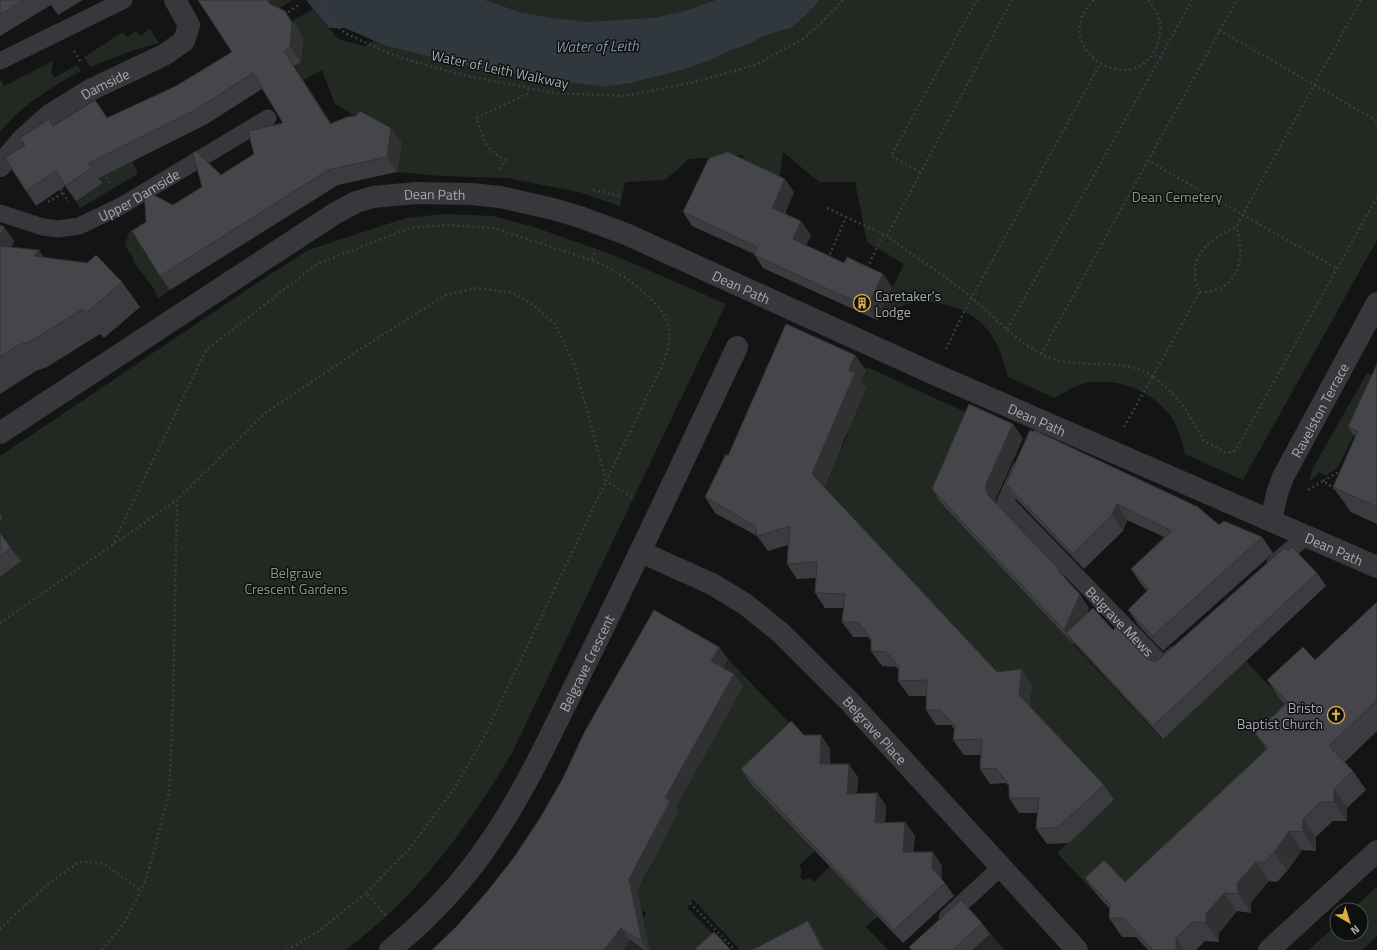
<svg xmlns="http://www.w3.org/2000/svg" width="1377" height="950" viewBox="0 0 1377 950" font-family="'Titillium Web',sans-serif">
	<rect width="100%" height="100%" fill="#141415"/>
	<g fill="#222923">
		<polygon points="264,0 292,0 272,13"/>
		<path d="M485 0H716C660 26 578 28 520 12 508 8 496 4 485 0Z"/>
		<path d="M820 0H1377V240L1243 480 1185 454C1182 441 1178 426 1170 415 1150 389 1114 376 1082 384 1072 387 1064 393 1055 398L1008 377C1004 364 1001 351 994 339 978 310 939 297 908 304 897 307 887 313 877 319L904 264 867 242 855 182H819L783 152 779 184 744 168 743 155 689 159 665 180 625 182 620 206 579 192 507 178 440 176 397 172 394 156 371 126 335 104 322 70 303 80 295 66 302 61 295 49 289 23 313 9 338 39 365 46 373 41 467 66 519 74 545 83 566 82 605 87 631 83 686 69 713 59 729 51 750 44 763 36 791 28 805 16Z"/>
		<polygon points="150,29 159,43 131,51 90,67 84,57 123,32 127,37 136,31 140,36"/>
		<path d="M53 61 51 73 54 78 77 65 81 71C51 87 22 105 0 132V79L4 86Z"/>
		<polygon points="126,147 138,174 80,208 76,201 103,183 93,168"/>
		<path d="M443 214 493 216 534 227 616 256 726 304 512 753C468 827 415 900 345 950H0V520L3 519 0 513V456L260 281 308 250 406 218Z"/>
		<polygon points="141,224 152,240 170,290 158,299 155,290 133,261 134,259 125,246 129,232"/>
		<polygon points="867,367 978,418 941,503 1162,739 1246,661 1315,736 1184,858 1098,896 1057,853 1114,800 1027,707 1032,699 1031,693 1013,689 814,490 834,443 842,447 848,434 840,430 860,402 866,388 859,385"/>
		<polygon points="1367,373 1377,378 1377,387 1338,467 1326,476 1319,472 1309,483 1313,468"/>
		<polygon points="728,659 800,734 815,851 799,866 802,870 800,877 803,880 810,878 814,882 830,866 878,916 866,927 888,950 825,950 816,932 781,950 740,950 693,899 687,908 722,943 715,950 603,950 588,912 642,949 648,941 643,918 646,913 605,886 642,883 655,857 629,843 666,837 678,813 652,799"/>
		<polygon points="1377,886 1377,936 1362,950 1309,950 1337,924 1337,934 1361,934 1361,910 1352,910"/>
		<polygon points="990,933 1005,950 972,950"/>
	</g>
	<polygon fill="#30383e" points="306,0 485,0 520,12 552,18 588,22 653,18 685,11 716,0 820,0 805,16 791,28 763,36 750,44 729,51 713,59 686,69 631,83 605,87 566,82 545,83 519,74 467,66 384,45 345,28 329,28"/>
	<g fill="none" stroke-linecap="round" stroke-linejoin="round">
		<g stroke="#3b3c40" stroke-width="2.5" stroke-dasharray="2 3" stroke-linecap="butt">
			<polyline points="317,0 338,27 345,33 388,53 415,62 468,76 554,93 624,96 691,83 755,65 803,39 821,23 843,0"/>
			<path d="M1012 0 887 236C915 257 946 276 973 299 995 317 1015 341 1041 354 1076 372 1119 355 1153 376L1200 292C1184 259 1209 239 1236 227L1361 0"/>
			<path d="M1094 0C1043 48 1141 107 1159 39 1163 24 1158 10 1147 0"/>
			<polyline points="284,15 300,4"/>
			<polyline points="1219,30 1377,121"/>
			<polyline points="74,51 82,64"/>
			<polyline points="1160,58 1192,0"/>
			<polyline points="1147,160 1338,269"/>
			<path d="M500 169 506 160C485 151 484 138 476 118L527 94 529 88"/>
			<polyline points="920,172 891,156 977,0"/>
			<polyline points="104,173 110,183"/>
			<polyline points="593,190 622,196"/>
			<polyline points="63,193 69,202"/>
			<polyline points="48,202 63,193 61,189"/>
			<polyline points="827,208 846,217"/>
			<path d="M595 253 591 260C616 268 666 302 669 330 671 342 666 354 662 366L606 481 635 499"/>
			<polyline points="828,259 846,217 887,236"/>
			<polyline points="867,268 883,235"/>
			<path d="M1200 292C1238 293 1247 257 1236 227"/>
			<polyline points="1007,329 1160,58 1153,54"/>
			<polyline points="946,349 964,312 1100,64"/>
			<polyline points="1041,354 1237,0"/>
			<polyline points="1124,427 1153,376 1168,389 1184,406 1203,440 1226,453 1233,452 1237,448 1377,197"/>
			<polyline points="1323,481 1342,470"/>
			<polyline points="1308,490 1323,481 1338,491"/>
			<polyline points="112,546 206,350 317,264 410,228 446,225 494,228 591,260"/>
			<polyline points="0,623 177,500"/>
			<polyline points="690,903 735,950"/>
			<polyline points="0,929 48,884 79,862 93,862 105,865 141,890"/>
			<polyline points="102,950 125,922 146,880 169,794 173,704 177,500 265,413 359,350 446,295 476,288 513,293 532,304 555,324 575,366 606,481 481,743 453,790 410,848 366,893 386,916"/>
			<polyline points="287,950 319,931 366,893"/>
		</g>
		<g stroke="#37383b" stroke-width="17">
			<polyline points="0,61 124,0"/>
			<path id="s1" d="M0 213 43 227 58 229 79 226 121 206 268 118"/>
			<path id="s2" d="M1020 469 1005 502 1163 665 1175 654"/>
			<polyline points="1275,563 1306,536"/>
			<polyline points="947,917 1001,867"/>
		</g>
		<g stroke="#37383b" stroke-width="22">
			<path id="s3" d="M0 166 23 139 51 114 90 90 164 55 184 41 189 25 175 0"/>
			<path id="s4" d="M0 433 334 214 356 202 373 197 416 193 471 194 500 197 553 209 580 217 626 234 934 374 1377 567"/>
			<path id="s5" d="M1271 520 1277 494 1283 477 1377 303"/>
			<path id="s6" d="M641 552 712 584 745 604 781 633 849 701 1077 950"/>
			<path id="s7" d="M390 950C427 920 463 882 490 842 529 785 557 720 588 659 639 556 688 451 737 347"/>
			<polyline points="1269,950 1377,851"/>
		</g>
	</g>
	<g fill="#3c3c40">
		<polygon points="0,0 83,0 58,15 51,5 0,36"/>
		<polygon points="272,4 296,26 303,38 301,62 294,66 331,123 402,143 397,172 338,185 170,290 160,276 173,205 254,154 283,123 262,89 207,124 99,178 103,183 76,201 65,186 36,206 26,191 25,145 49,119 54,126 107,118 176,86 232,52"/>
		<polygon points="794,192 785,213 811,235 806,245 892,287 877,320 763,268 754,254 692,226 683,212"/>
		<polygon points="0,225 4,227 14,241 11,247 122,282 140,307 104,338 100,334 47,367 36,371 0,394"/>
		<polygon points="1377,364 1377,524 1351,512 1333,487 1355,437 1348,427"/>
		<polygon points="866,370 861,382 866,388 824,487 997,672 1032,684 1030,707 1104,785 1114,800 1069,843 1047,844 1036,829 1037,813 1019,813 1009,798 1009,787 1006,783 990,784 980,769 981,755 964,755 953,740 954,729 951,725 936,725 926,710 926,696 909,696 898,681 899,670 896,667 882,666 871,651 871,641 868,637 853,637 842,622 843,608 825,608 815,593 816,578 797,579 787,564 788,545 768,551 757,536 715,513 705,497 728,456"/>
		<polygon points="1030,430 1219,525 1262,537 1273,553 1163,651 1139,626 1128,610 1147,591 1141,584 1131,569 1164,537 1127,520 1123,531 1084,569 1017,500 1006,484"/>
		<polygon points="1023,438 996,498 995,503 1060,570 1069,583 1089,608 1087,614 1113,630 1147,659 1156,662 1317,573 1326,586 1163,739 1074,643 1073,644 941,503 932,489"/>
		<polygon points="0,513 3,519 0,520"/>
		<polygon points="0,534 21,561 0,577"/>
		<polygon points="1377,602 1377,731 1345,762 1353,771 1366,790 1347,808 1347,821 1333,821 1316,837 1316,851 1302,850 1287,871 1277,882 1269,881 1251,902 1251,913 1237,911 1219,933 1219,942 1205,941 1196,950 1148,950 1136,937 1122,937 1109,918 1110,909 1098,896 1085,878 1125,882 1267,750 1255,733 1285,704 1280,699 1267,680 1315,660"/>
		<polygon points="719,647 728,659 723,668 743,686 675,808 678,813 637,891 650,950 644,950 630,940 622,950 432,950 456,927 486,893 515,856 540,818"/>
		<polygon points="804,735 821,735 830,749 830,764 858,777 857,793 877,793 886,806 885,823 905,822 915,836 913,852 942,866 941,879 945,883 954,896 903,943 750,783 741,769"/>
		<polygon points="982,923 990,934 972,950 911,950 909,947"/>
	</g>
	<g fill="#313134">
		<polygon points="285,11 303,38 301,62 290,47"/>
		<polygon points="284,51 294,66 340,139 330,124"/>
		<polygon points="391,128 402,143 397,172 387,157"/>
		<polygon points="785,179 794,192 782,221 772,208"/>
		<polygon points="801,221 811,235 802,253 793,239"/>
		<polygon points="4,227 14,241 3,266 0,261 0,237"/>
		<polygon points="39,250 56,275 34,256"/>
		<polygon points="883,274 892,287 877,320 867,307"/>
		<polygon points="855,355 866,370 861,382 866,388 822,490 812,474 849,370"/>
		<polygon points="1013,424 1023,438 996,498 995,504 988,495 986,491 986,484"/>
		<polygon points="1117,504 1127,520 1123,531 1112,515"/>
		<polygon points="1080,594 1089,608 1075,642 1066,633 1074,643 1073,644 1064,630"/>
		<polygon points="719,647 728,659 720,673 711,661"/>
		<polygon points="1022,669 1032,684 1030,710 1019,695"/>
		<polygon points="734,674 743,686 675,808 678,813 637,891 650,950 648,950 642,942 629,879 665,798"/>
		<polygon points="821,735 830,749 829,777 820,764"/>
		<polygon points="849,764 858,777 856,807 847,794"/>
		<polygon points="1334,789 1347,808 1347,821 1334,802"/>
		<polygon points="877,793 886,806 884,837 875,823"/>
		<polygon points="1303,819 1316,837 1316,851 1303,832"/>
		<polygon points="905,822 915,836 912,866 903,852"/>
		<polygon points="1289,831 1302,850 1287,871 1274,852"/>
		<polygon points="933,852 942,866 941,882 932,868"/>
		<polygon points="1256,862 1269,881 1251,902 1251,913 1238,894 1237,883"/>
		<polygon points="1224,893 1237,911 1219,933 1219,942 1206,923 1206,914"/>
		<polygon points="808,921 816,932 825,950 823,950"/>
		<polygon points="621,928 630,940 622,950 604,950"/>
		<polygon points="1176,938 1184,950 1176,950"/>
	</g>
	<g fill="#46464a" stroke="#313134">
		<polygon points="0,0 24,0 0,15"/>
		<polygon points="198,0 268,0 270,4 285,11 292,23 290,47 284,51 330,124 347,117 356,116 360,111 391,128 387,157 328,170 160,276 132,231 146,222 144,190 173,205 202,187 193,153 196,151 221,175 254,154 248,131 283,123 253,73 197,109 89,163 92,168 65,186 56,171 26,191 5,158 25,145 20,138 49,119 53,126 95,100 107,118 176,86 232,52"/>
		<polygon points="728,152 785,179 772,208 801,221 793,239 844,263 847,257 883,274 867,307 754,255 757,247 683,212 709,158"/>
		<polygon points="0,225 4,227 0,237"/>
		<polygon points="0,246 39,250 34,256 87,263 96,255 122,282 86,313 83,309 29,342 18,345 0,357"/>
		<polygon points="786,324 855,355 849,370 855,373 812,474 997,672 1022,669 1019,695 1104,785 1058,827 1036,829 1039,798 1009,798 1009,784 995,768 980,769 982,739 953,740 955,726 940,710 926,710 927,680 898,681 899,666 886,652 871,651 871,639 858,622 842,622 845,594 815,593 817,562 787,564 790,526 757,536 755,526 705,497 726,454 728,456"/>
		<polygon points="1377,364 1377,507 1333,487 1358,431 1348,427"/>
		<polygon points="969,404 1013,424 986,484 986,491 988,495 1060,570 1058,571 1080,594 1064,630 932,489"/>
		<polygon points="1030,430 1034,432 1034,430 1198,507 1219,525 1224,521 1262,537 1153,636 1128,610 1149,589 1131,569 1172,531 1117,504 1112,515 1073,554 1006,484"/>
		<polygon points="0,533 11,548 0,557"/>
		<polygon points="1292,547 1317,573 1153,726 1066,633 1093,608 1113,630 1116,627 1147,659 1156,662 1284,548 1289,550"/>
		<polygon points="1377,602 1377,700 1329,746 1353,771 1334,789 1334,802 1320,802 1303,819 1303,832 1289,831 1274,852 1264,863 1256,862 1237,883 1238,894 1224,893 1206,914 1206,923 1192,922 1176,938 1176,950 1153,950 1123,918 1109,918 1110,904 1085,878 1104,860 1125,882 1268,748 1255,733 1288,702 1267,680 1303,647 1315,660"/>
		<polygon points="654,610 719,647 711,661 734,674 665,798 670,801 629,879 642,942 621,928 604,950 432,950 456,927 486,893 515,856 540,818 563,778 585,731"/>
		<polygon points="791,721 804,735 821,735 820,764 849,764 847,794 877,793 875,823 905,822 903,852 933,852 932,868 945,883 894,930 741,769"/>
		<polygon points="961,900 982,923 953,950 912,950 909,947"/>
		<polygon points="808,921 823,950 752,950"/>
		<polygon points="714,932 731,950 694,950"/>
	</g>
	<defs>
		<g id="building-ring" transform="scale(0.9)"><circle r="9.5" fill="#0f0f10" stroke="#dbad45" stroke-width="1.5"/><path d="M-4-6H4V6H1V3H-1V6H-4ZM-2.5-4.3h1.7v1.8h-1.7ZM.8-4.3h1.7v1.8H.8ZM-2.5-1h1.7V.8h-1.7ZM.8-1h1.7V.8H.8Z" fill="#dbad45"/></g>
		<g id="church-ring" transform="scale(0.9)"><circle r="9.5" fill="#0f0f10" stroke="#dbad45" stroke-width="1.5"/><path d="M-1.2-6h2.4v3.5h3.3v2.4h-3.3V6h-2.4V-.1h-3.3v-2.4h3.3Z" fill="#dbad45"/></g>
	</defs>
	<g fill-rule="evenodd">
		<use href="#building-ring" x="862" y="303"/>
		<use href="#church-ring" x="1336" y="715"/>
	</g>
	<g text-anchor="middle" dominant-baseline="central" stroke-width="3" stroke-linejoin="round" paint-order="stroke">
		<g font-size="14" fill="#a7aab4" stroke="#0f0f10">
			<text transform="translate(500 69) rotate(12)">Water of Leith Walkway</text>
			<text stroke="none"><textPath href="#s3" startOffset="135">Damside</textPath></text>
			<text stroke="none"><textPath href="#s1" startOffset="149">Upper Damside</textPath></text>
			<text stroke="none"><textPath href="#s4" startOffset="504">Dean Path</textPath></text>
			<text stroke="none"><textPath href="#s4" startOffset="828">Dean Path</textPath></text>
			<text stroke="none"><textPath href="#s5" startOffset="121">Ravelston Terrace</textPath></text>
			<text stroke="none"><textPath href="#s4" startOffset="1152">Dean Path</textPath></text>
			<text stroke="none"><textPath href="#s4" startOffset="1476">Dean Path</textPath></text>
			<text stroke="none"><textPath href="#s2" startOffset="202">Belgrave Mews</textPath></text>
			<text stroke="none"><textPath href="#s7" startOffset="351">Belgrave Crescent</textPath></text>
			<text stroke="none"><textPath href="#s6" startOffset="298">Belgrave Place</textPath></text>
		</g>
		<g font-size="14" fill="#809c83" stroke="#0f0f10">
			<text x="1177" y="196">Dean Cemetery</text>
			<text x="296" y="572">Belgrave<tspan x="296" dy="16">Crescent Gardens</tspan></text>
		</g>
		<g font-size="14" fill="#a7aab4" stroke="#0f0f10" text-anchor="start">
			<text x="875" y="295">Caretaker's<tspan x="875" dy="16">Lodge</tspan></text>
			<text x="1323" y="707" text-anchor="end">Bristo<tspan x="1323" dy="16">Baptist Church</tspan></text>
		</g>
		<g font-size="15" font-style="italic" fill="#8296ab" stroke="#0f0f10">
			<text transform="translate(597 46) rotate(-1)">Water of Leith</text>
		</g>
	</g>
	<g transform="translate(1349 922) rotate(142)"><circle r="19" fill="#0f0f10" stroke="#4c4d52"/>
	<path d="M0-3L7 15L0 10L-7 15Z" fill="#dbad45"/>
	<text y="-6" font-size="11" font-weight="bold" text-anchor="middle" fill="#a7aab4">N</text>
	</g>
</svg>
